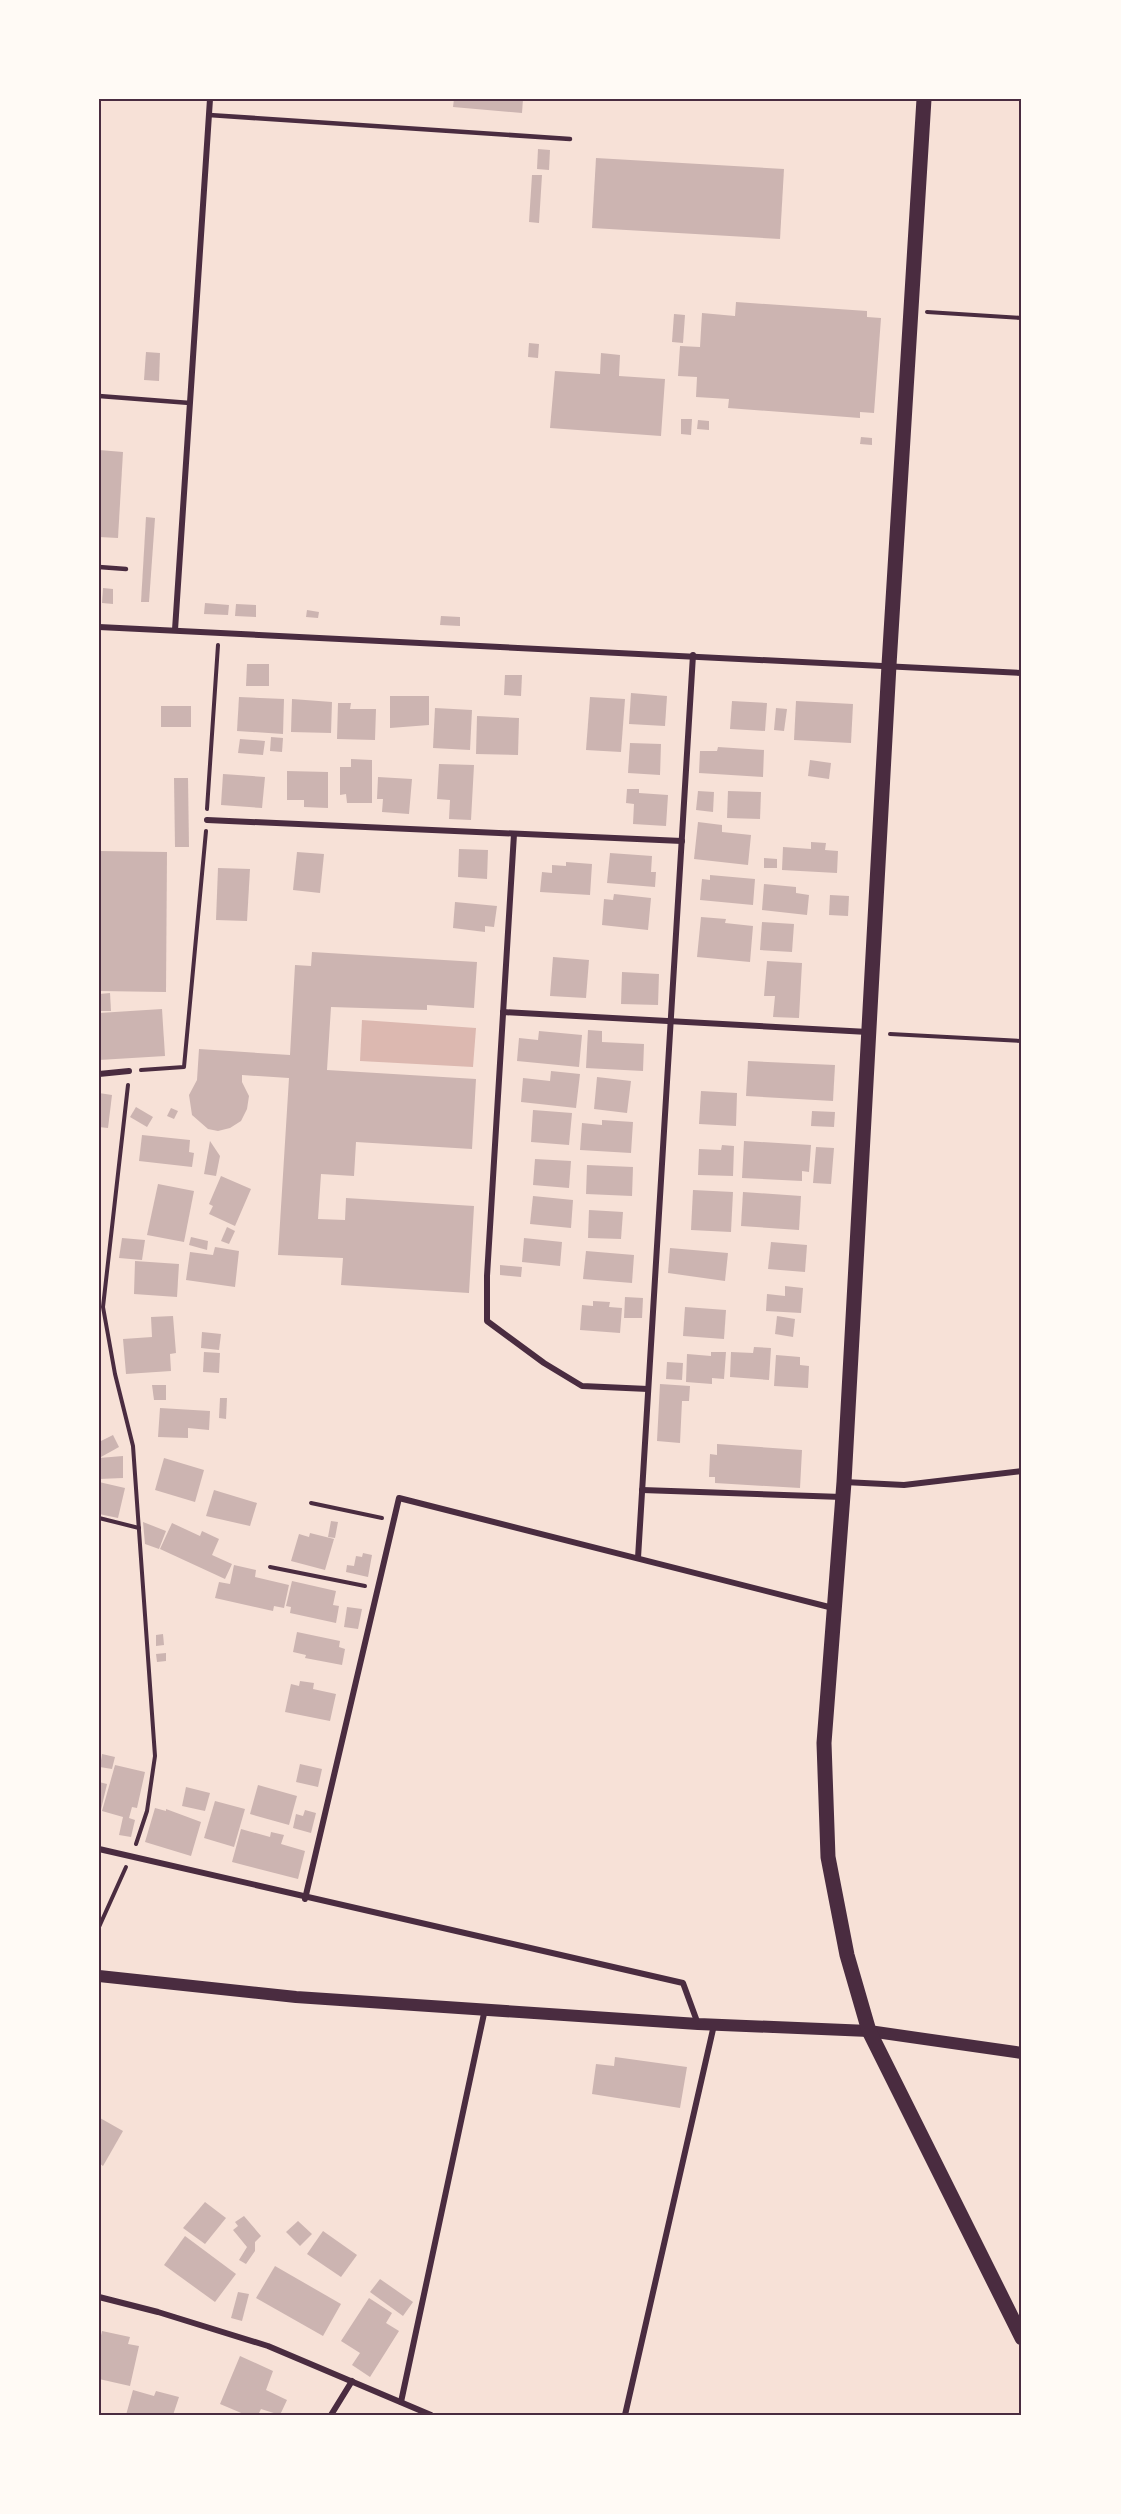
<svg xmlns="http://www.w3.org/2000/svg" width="1121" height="2514" viewBox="0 0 1121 2514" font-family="Montserrat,sans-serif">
	<rect width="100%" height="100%" fill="#f7e1d7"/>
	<polygon fill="#dcb8b0" points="362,1020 476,1028 473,1067 360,1061"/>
	<g fill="#ccb4b1">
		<polygon points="454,99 523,99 522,113 453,107"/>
		<polygon points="538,149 550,150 549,170 537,169"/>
		<polygon points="596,158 784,169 780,239 592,228"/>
		<polygon points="532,175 542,175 539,223 529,222"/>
		<polygon points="736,302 867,311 867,317 881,318 874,413 860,412 860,418 728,408 729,399 696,397 697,377 678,376 680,346 700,347 702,313 735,316"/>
		<polygon points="674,314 685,315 683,343 672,342"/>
		<polygon points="529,343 539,344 538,358 528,357"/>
		<polygon points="146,352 160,353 159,381 144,380"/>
		<polygon points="601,353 620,355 619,376 665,379 661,436 550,428 555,371 600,374"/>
		<polygon points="681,419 692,419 691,435 681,434"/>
		<polygon points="698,420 709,421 709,430 697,429"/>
		<polygon points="861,437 872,438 872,445 860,444"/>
		<polygon points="99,450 123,452 118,538 99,537"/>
		<polygon points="146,517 155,518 149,602 141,602"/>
		<polygon points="103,588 113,589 113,604 102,603"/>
		<polygon points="205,603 229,605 228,615 204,614"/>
		<polygon points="236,604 256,605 256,617 235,616"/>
		<polygon points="307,610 319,612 318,618 306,617"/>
		<polygon points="441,616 460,617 460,626 440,625"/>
		<polygon points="247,664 269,664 269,686 246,686"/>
		<polygon points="505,675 522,675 521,696 504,695"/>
		<polygon points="631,693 667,696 665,726 629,724"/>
		<polygon points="390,696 429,696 429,725 390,728"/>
		<polygon points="239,697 284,699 283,734 237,731"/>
		<polygon points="590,697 625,699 621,752 586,750"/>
		<polygon points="292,699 332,702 331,733 291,732"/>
		<polygon points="732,701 767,703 765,731 730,729"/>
		<polygon points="796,701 853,704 851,743 794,740"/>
		<polygon points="338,703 351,703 350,709 376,709 375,740 337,739"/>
		<rect x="161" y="706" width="30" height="21"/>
		<polygon points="435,708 472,710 470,750 433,748"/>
		<polygon points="776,708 787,709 784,731 774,730"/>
		<polygon points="477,716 519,718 518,755 476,754"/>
		<polygon points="271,737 283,738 282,752 270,751"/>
		<polygon points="240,739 265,741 263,755 238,753"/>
		<polygon points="630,743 661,744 660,775 628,773"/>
		<polygon points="718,747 764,750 763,777 699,773 700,751 717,751"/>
		<polygon points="351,759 372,760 372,803 347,803 346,794 340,795 340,767 351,767"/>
		<polygon points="810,760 831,763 829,779 808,776"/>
		<polygon points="439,764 474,765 471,820 449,819 450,800 437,799"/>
		<polygon points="287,771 328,772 328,808 304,807 304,800 287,800"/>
		<polygon points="223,774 265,777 262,808 221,805"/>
		<polygon points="378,777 412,779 409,814 382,812 383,799 377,799"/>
		<polygon points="174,778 188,778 189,847 175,847"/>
		<polygon points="627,789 639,789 639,793 668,795 666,826 633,824 634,804 626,803"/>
		<polygon points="698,791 714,792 713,812 696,810"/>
		<polygon points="728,791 761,792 760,819 727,818"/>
		<polygon points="698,822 722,825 722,832 751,835 748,865 694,859"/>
		<polygon points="811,842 826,843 825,850 838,851 837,873 782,870 783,847 811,849"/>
		<polygon points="459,849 488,850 487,879 458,877"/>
		<polygon points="99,851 167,852 166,992 99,991"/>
		<polygon points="297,852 324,854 320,893 293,890"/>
		<polygon points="610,853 652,856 651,872 656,872 655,887 607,883"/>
		<polygon points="764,858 777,859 777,868 764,868"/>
		<polygon points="566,862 592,864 590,895 540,892 542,872 552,873 552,865 566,866"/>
		<polygon points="218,868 250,869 247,921 216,920"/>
		<polygon points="710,875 755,879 753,905 700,900 702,879 710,880"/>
		<polygon points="764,884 796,887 796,893 809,895 807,915 762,910"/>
		<polygon points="614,894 651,898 648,930 602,925 604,899 613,900"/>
		<polygon points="830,895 849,896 848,916 829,915"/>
		<polygon points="455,902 497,906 494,927 485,926 485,932 453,928"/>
		<polygon points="701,917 726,919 725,923 753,926 750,962 697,957"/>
		<polygon points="762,922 794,924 792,952 760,950"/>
		<polygon points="312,952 477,962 474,1008 427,1005 427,1010 331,1007 327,1070 476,1079 472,1149 356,1142 354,1176 321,1174 318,1219 345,1220 346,1198 474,1206 469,1293 341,1285 343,1258 278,1255 289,1078 242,1075 242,1082 249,1096 247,1109 241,1121 230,1128 218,1131 208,1129 192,1115 189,1095 197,1080 199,1049 290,1055 295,965 311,966"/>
		<polygon points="553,957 589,960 586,998 550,996"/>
		<polygon points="767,961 802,963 799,1018 773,1017 775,996 764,996"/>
		<polygon points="622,972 659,974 658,1005 621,1004"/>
		<polygon points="110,993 111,1011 99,1011 99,994"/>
		<polygon points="162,1009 165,1056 99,1060 99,1013"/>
		<polygon points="588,1030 602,1031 602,1042 644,1044 643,1071 586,1068"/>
		<polygon points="539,1031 582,1035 579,1067 517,1061 519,1038 538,1040"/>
		<polygon points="748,1061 835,1065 833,1101 746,1096"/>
		<polygon points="551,1071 580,1074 576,1108 521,1102 523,1078 550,1081"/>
		<polygon points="597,1077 631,1081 627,1113 594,1109"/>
		<polygon points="701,1091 737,1093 736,1126 699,1124"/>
		<polygon points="99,1093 112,1095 108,1128 99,1127"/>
		<polygon points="136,1107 153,1117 147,1127 130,1117"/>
		<polygon points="171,1108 178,1111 174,1119 167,1116"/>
		<polygon points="533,1110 572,1113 569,1145 531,1142"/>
		<polygon points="812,1111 835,1112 834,1127 811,1126"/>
		<polygon points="602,1120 633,1122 631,1153 580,1150 582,1123 602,1125"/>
		<polygon points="142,1135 190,1140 189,1152 194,1153 192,1167 139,1161"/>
		<polygon points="210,1141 220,1156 216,1176 204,1174"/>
		<polygon points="744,1141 811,1145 809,1172 802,1171 802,1181 742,1178"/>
		<polygon points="722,1145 734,1146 733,1176 698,1175 699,1149 721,1150"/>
		<polygon points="816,1147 834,1148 831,1184 813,1183"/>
		<polygon points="535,1159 571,1161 569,1188 533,1185"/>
		<polygon points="587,1165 633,1167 632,1196 586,1194"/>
		<polygon points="221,1176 251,1189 235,1226 209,1214 213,1206 209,1204"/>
		<polygon points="158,1184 194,1191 184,1242 147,1235"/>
		<polygon points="693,1190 733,1192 731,1232 691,1230"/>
		<polygon points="743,1192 801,1196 799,1230 741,1226"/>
		<polygon points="533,1196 573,1200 571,1228 530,1224"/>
		<polygon points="589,1210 623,1212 621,1239 588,1238"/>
		<polygon points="227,1227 235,1231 229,1244 221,1241"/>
		<polygon points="191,1237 208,1241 207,1250 189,1245"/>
		<polygon points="122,1238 145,1240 142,1260 119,1258"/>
		<polygon points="524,1238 562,1242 560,1266 522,1262"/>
		<polygon points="771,1242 807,1245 805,1272 768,1269"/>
		<polygon points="215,1247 239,1251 235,1287 186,1280 190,1252 213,1255"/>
		<polygon points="670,1248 728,1253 725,1281 668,1273"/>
		<polygon points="586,1251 634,1255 632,1283 583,1279"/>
		<polygon points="135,1261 179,1264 177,1297 134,1294"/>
		<polygon points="500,1265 522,1267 521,1277 500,1275"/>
		<polygon points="785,1286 803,1288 801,1313 766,1311 767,1294 785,1296"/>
		<polygon points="625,1297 643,1298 642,1318 624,1318"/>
		<polygon points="593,1301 610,1302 609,1307 622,1308 620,1333 580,1330 582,1305 593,1306"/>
		<polygon points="685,1307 726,1310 724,1339 683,1336"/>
		<polygon points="173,1316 176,1353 170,1354 171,1371 126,1374 123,1339 152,1337 151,1317"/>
		<polygon points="777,1316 795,1319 793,1337 775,1334"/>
		<polygon points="202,1332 221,1334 219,1350 201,1348"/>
		<polygon points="754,1347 771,1348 769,1380 730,1377 731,1352 753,1353"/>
		<polygon points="204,1352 220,1353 219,1373 203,1372"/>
		<polygon points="711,1352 726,1352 724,1379 712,1378 712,1384 686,1382 687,1354 711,1356"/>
		<polygon points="776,1355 800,1357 800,1365 809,1366 808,1388 774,1386"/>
		<polygon points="667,1362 683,1363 682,1380 666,1379"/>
		<polygon points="660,1384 690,1386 689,1401 682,1401 680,1443 657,1441"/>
		<polygon points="152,1385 166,1385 166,1400 154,1400"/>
		<polygon points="220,1398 227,1398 226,1419 219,1418"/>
		<polygon points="160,1408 210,1411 209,1430 188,1428 188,1438 158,1437"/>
		<polygon points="113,1435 119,1447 101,1457 99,1442"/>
		<polygon points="717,1444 802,1450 800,1488 715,1483 715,1477 709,1477 710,1454 717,1455"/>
		<polygon points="123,1456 123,1478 99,1479 99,1458"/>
		<polygon points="164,1458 204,1470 195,1502 155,1490"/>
		<polygon points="99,1482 125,1488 118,1518 99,1514"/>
		<polygon points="214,1490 257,1503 250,1526 206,1516"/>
		<polygon points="331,1521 338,1522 335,1538 328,1537"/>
		<polygon points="143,1522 166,1531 159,1549 145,1544"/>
		<polygon points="172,1523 200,1536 202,1531 219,1539 212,1555 232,1564 225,1579 160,1549"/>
		<polygon points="310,1533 334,1539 325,1570 291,1561 299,1534 309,1537"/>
		<polygon points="363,1553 372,1555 368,1577 346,1572 347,1565 354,1566 356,1556 362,1557"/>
		<polygon points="234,1565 256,1570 255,1577 289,1585 284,1608 274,1606 273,1611 215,1598 219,1582 230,1584"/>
		<polygon points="292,1581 336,1591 333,1605 339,1606 336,1623 290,1613 291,1607 286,1606"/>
		<polygon points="347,1607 362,1609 358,1629 344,1627"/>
		<polygon points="297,1632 340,1641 339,1647 345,1649 342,1665 305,1658 306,1655 293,1652"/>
		<polygon points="163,1634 164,1645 156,1646 156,1635"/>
		<polygon points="166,1653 166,1661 157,1662 156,1654"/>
		<polygon points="300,1681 314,1683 313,1689 336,1694 330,1721 285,1712 291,1684 299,1686"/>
		<polygon points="102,1754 115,1757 112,1769 100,1767"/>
		<polygon points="300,1764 322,1769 318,1787 296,1782"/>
		<polygon points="115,1765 145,1772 137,1808 132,1807 129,1818 135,1820 131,1837 119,1835 123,1817 102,1811"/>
		<polygon points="99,1782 107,1784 100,1814 99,1813"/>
		<polygon points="258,1785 297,1796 289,1825 250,1814"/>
		<polygon points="186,1787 210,1793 205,1811 182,1806"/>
		<polygon points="215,1801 245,1809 234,1847 204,1838"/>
		<polygon points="155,1808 166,1811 166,1809 201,1822 191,1856 145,1842"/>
		<polygon points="305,1810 316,1813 311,1833 293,1828 296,1814 303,1816"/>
		<polygon points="241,1829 270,1837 271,1832 284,1835 281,1844 305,1851 298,1879 232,1862"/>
		<polygon points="615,2057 687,2067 680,2108 592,2094 596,2064 614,2066"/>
		<polygon points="100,2118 123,2131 103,2166 99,2163"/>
		<polygon points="205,2202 226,2218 205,2244 183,2228"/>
		<polygon points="244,2216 261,2236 255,2242 255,2251 246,2264 239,2260 247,2247 233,2230 238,2226 235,2222"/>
		<polygon points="298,2221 312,2234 300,2246 286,2232"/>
		<polygon points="323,2231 357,2255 341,2277 307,2254"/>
		<polygon points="185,2236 236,2274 215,2302 164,2265"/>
		<polygon points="275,2266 341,2304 323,2336 256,2298"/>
		<polygon points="380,2279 413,2302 403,2316 370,2292"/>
		<polygon points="238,2292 249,2294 242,2321 231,2318"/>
		<polygon points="369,2298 392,2313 386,2323 399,2331 370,2377 352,2365 360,2353 341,2341"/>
		<polygon points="102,2331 130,2337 128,2344 139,2346 130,2386 99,2379 99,2344"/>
		<polygon points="240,2356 273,2371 266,2390 287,2400 280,2415 261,2409 258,2415 246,2415 220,2404"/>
		<polygon points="133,2390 154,2396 156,2391 179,2397 173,2415 126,2415"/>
	</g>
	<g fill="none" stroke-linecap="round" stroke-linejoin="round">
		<g stroke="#4a2c40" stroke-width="4">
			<polyline points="927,312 1022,318"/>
			<polyline points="207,809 218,645"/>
			<polyline points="890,1034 1022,1041"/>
			<polyline points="141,1070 184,1067 206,831"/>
			<polyline points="128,1085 103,1307 115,1374 133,1446 155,1756 147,1811 136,1844"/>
			<polyline points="311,1503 382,1518"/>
			<polyline points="99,1518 139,1528"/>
			<polyline points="270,1567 365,1586"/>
			<polyline points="99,1927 126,1867"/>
		</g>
		<g stroke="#4a2c40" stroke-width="4.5">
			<polyline points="209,115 570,139"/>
			<polyline points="99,396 190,403"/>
			<polyline points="99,567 126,569"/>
		</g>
		<g stroke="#4a2c40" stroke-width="6">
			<polyline points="99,627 1022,673"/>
			<polyline points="175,630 210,99"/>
			<polyline points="207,820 682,841"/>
			<polyline points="514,834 487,1276 487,1321 544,1363 582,1386 648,1389"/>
			<polyline points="503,1012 868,1032"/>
			<polyline points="99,1074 129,1071"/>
			<polyline points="844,1482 904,1485 1022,1471"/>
			<polyline points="642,1490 842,1497"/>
			<polyline points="638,1558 693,655"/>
			<polyline points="99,1849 683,1983 698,2024"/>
			<polyline points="305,1899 399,1498 833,1608"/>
			<polyline points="99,2297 158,2312 268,2346 431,2415"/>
			<polyline points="401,2402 485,2009"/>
			<polyline points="331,2415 352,2381"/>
			<polyline points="625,2415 714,2025"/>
		</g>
		<polyline stroke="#4a2c40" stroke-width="12" points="99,1976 296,1997 698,2024 869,2031 1022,2053"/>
		<polyline stroke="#4a2c40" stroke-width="15" points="924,99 889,665 844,1482 824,1743 828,1857 847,1955 869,2031 1022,2338"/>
	</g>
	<rect width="1121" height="2514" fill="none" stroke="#fffaf5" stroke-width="201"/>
	<rect x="100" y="100" width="920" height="2314" fill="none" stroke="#4a2c40" stroke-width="2"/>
</svg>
